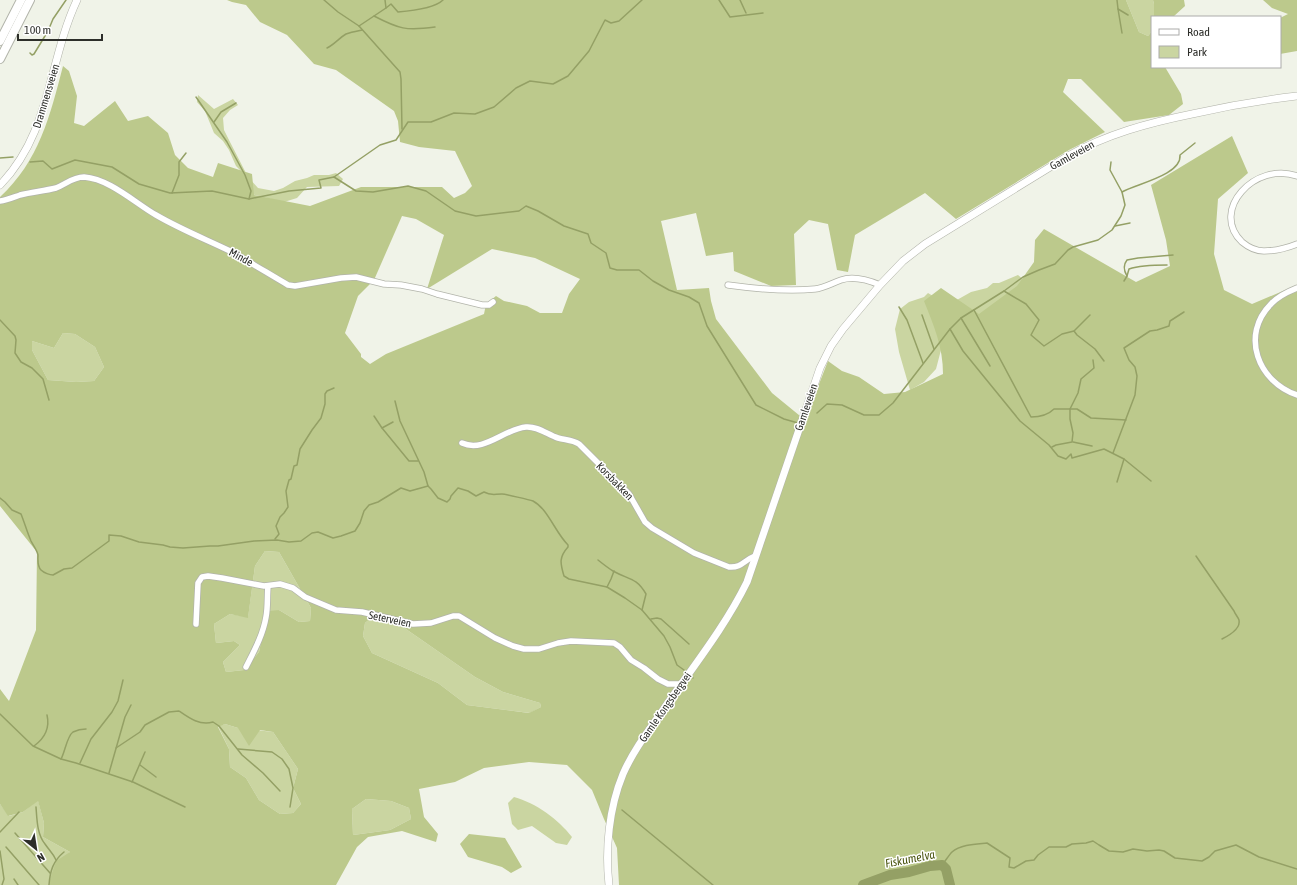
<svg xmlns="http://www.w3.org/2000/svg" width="1297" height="885" viewBox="0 0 1297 885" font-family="'Asap Condensed',sans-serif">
	<rect width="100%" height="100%" fill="#f0f3e8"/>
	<g fill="#cad5a1">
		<polygon points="1126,0 1153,0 1154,4 1154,17 1152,17 1152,31 1148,36 1139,32"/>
		<polygon points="198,95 214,109 233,99 238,105 230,110 223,118 224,130 230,142 248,177 258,188 274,191 283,188 295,181 307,178 314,175 329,175 336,173 343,179 339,186 307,187 297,198 284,202 193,180 243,173 236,166 229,150 223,141 214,133 205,111 197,102"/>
		<polygon points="1018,275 1025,281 941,350 936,369 924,382 910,390 899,352 895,329 900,309 909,302 924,297 928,293 948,305 971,292 987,288 993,283 999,283"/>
		<polygon points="63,333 75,334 95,347 104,367 94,381 76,382 48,380 32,350 32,341 54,348"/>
		<polygon points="265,551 279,552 311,608 310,621 299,622 279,610 266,618 259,652 244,670 226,672 223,662 240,645 234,641 216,643 214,624 230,614 248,617 255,566"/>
		<polygon points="377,613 390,618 475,677 503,692 540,703 541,707 530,713 467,705 438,683 372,653 363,636 365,623"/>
		<polygon points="225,724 238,728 273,732 298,769 293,788 301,804 293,813 280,814 259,800 246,778 230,767 229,749 218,726"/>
		<path d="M514 797C536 803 558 819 572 837L567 845 556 843 532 826 518 830 512 824 508 803Z"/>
		<polygon points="366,799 391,801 409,808 411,819 390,830 353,835 352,809"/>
		<polygon points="38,800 44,823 43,837 70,852 50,879 50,885 0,885 0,804 9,816 23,812"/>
	</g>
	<g fill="#bcc98c" fill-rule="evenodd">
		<path d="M227 0H1126L1139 32 1148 36 1152 31V67H1165L1181 94 1183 104 1169 115 1124 122 1081 79H1068L1063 92 1105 132 1069 150 956 219 925 193 855 235 848 272 837 270 828 224 809 220 794 234 796 285 771 286 734 271 733 252 706 256 696 213 661 221 677 290 709 288 711 301 716 319 772 393 805 420 828 361 842 371 859 377 884 394 905 392 943 374C943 347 934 326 924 301L941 288 979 314 1017 286 1034 262 1035 240 1044 229 1136 282 1170 266 1166 240 1151 185 1232 136 1248 173 1218 199 1214 254 1224 290 1252 304 1297 285V885H619L617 848 604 819 592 790 567 765 529 762 484 768 455 782 419 789 424 817 438 834 436 842 402 831 368 837 357 847 336 885H50V879L56 861 70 852 43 837 44 823 38 801 23 812 8 816 0 804V689L9 701 36 630 37 552 0 506V197C39 161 50 116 63 66L69 71 77 96 74 123 84 126 115 101 128 121 148 116 168 133 175 155 188 168 213 177 218 163 252 174 254 195 310 206 361 187H442L454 198 465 193 472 186 455 151 419 147 400 142 398 121 394 111 336 70 314 64 287 35 260 22 246 5 232 2ZM402 216 416 219 444 235 427 289 492 249 535 258 580 279 569 294 562 313H540L527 306 504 301 496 296 486 304 484 314 386 354 370 364 361 357V354L345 333 358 296 374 280ZM63 333 75 334 95 347 104 367 94 381 76 382 48 380 32 350V341L54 348ZM265 551 279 552 311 608 310 621 299 622 279 610 269 611 266 618 259 652 244 670 226 672 223 662 240 645 234 641 216 643 214 624 230 614 248 618 255 566ZM377 613 390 618 475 677 503 692 540 703 541 707 529 713 467 705 438 683 372 653 363 636 365 623ZM225 724 238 728 249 746 260 730 273 732 298 769 293 788 301 804 293 813 280 814 259 800 246 778 230 767 229 749 218 727ZM366 799 391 801 409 808 411 819 390 830 353 835 352 809Z"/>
		<polygon points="1153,0 1184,0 1185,6 1173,17 1154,17 1154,4"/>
		<polygon points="1263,0 1297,0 1297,51 1280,54 1280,18 1288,14 1272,8"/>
		<polygon points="469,834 505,838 522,867 511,873 502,867 468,857 460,844"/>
	</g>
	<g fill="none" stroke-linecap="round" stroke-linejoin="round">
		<g stroke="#94a065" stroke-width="1.5">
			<polyline points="324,0 338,12 359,26 400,72 401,79 402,129"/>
			<polyline points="719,0 730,17 763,13"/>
			<polyline points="740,0 746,13"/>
			<polyline points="1117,0 1118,9 1128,15"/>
			<path d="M386 8 391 4 398 12C410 11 434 9 443 0"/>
			<polyline points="1118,9 1122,33"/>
			<path d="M374 16C399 29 406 31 435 27"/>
			<polyline points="359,26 386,8 385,0"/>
			<path d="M327 48C335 44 339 38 346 34 351 32 357 31 362 30"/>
			<polyline points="30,53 32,55 34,54 48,31 53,19 66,0"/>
			<polyline points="196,97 227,142 245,175 251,191 249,199"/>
			<polyline points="214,122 221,112 236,103"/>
			<polyline points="0,158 13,157"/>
			<polyline points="30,162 43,161 52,169 75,160 112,167 139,184 170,193 212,191 249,199 289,191 321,188 319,180 334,177 356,191 373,192 408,186 426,191 455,211 476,216 519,211 526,206 538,211 564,226 588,234 591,243 606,253 610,268 617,270 639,270 653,281 669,290 689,297 699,303 707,326 756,405 784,419 798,423"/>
			<polyline points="334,177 380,145 396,140 408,122 431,122 454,113 475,114 494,107 516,88 530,81 553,84 568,76 589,51 605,20 611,23 619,21 642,0"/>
			<path d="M1122 192C1136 184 1182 175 1180 155L1195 143"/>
			<polyline points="172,193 179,175 179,162 186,153"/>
			<polyline points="1115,226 1130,223"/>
			<path d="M1127 276 1129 269C1141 265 1155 265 1167 265"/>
			<path d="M1124 281 1127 276C1124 271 1123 265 1127 260L1138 258 1173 255"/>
			<polyline points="1004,291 1026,304 1039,320 1031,335 1044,346 1062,334 1074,331 1090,315"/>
			<polyline points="899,307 907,320 923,363"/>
			<path d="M974 310 1031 417C1039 417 1048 415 1054 409H1077L1091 418 1126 420"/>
			<polyline points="922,315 934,349"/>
			<polyline points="961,318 990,366"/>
			<polyline points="0,320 15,336 16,340 15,353 21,362 32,368 43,379 49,400"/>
			<polyline points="950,329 963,351 1020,421 1049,445 1058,456 1066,459 1071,454 1072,458 1104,449 1124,459 1151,481"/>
			<polyline points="1074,331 1077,335 1095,349 1104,361"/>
			<path d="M395 401 400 421 424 472 428 486 431 489 438 498 447 502 450 499 451 496 458 488 468 491 476 496 484 492C491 496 494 494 502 494 505 494 530 500 533 501 548 509 555 532 568 545V547C559 557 560 563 564 576L569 579 607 587 625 598 642 610 664 636 670 647 677 665 684 670"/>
			<polyline points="817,413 827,404 842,405 864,415 879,415 893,403 950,329 961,318 1004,291 1023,277 1039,270 1055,264 1068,250 1073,247 1098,240 1112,230 1121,216 1125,205 1122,192 1110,170 1111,162"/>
			<polyline points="374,416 382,428 409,461 418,461"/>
			<polyline points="382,428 393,422"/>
			<polyline points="1073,442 1092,446"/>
			<polyline points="1052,447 1056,445 1072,442 1073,433 1070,419 1070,409 1078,393 1081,379 1094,368 1093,360"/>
			<polyline points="1113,453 1135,395 1137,376 1135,367 1129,360 1124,348 1150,331 1157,330 1169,326 1170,321 1184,312"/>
			<polyline points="1117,482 1124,459"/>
			<path d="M0 498 5 502 12 510 21 514C25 524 27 532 31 541 33 545 37 550 38 555 38 560 37 566 41 570 44 573 50 575 53 575L64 569 72 568 109 541V535L121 536 139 542 163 545 170 547 183 548 210 546H218L254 541 277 540 289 542 301 541 312 533 318 532 333 538 341 536 355 531 360 523 364 511 369 505 378 502 401 488 410 491 428 486"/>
			<polyline points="275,539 279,534 276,526 280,517 284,513 288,507 286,491 289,480 291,479 294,466 297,465 300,449 312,430 321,418 325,404 325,394 327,391 334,388"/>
			<path d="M1196 556 1234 611C1235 614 1238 617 1239 620 1241 629 1228 636 1222 639"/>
			<path d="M598 560C603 564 608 568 613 571 629 580 636 577 646 594L642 610"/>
			<polyline points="607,587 611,579 614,571"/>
			<polyline points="651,619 657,618 661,619 689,644"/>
			<polyline points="692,677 693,678"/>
			<polyline points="0,714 33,746 61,759 76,763 133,782 185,807"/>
			<path d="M34 746C45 738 50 728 47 715"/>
			<path d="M116 748 140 732 145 725 169 712 179 711C189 718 200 726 213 722L219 726 242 755 263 773 280 791"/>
			<polyline points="238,749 272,752 282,759 289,769 293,788 290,807"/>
			<path d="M61 759C65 752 67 736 73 732 77 730 82 729 86 729"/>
			<polyline points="80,763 91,739 112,712 118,701 123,680"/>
			<polyline points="140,765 156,777"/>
			<polyline points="109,773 125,717 131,705"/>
			<polyline points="132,782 145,752"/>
			<path d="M36 807C37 820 37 834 45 844 49 850 53 853 56 860"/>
			<polyline points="622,810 713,885"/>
			<polyline points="0,832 19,812"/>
			<polyline points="15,833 50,873"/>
			<polyline points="6,847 39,885"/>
			<polyline points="0,851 4,879 2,885"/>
			<path d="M942 865C946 860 949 855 952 852 961 844 977 844 987 843L1010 858 1009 867 1014 868 1026 861 1034 860 1038 855 1049 847H1066L1072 844 1086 843 1093 841 1099 845 1109 851 1123 852 1133 849 1147 851 1159 850 1164 851 1175 858 1202 861 1209 857 1215 851 1236 845 1259 857 1297 869"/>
			<polyline points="14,879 18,885"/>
			<path d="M49 885C50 871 53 861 64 852"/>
		</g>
		<polyline stroke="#94a065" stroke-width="10" points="863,885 890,875 909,872 930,866 942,865 946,869 950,885"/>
		<g stroke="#b2b4aa" stroke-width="7">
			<g id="minor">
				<path d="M1297 176C1256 161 1209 210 1242 242 1248 247 1256 251 1264 251 1275 251 1287 248 1297 244"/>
				<path d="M0 201C7 200 14 197 20 195 32 192 44 191 56 188 66 184 73 177 84 177 110 179 135 203 156 215 180 229 205 239 230 251 250 262 269 274 288 285L295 286 341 278 356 277 384 284 401 285 422 289 437 294 482 305H489L493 302"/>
				<path d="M728 285C757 289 786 292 815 289 824 288 832 283 841 280 853 276 868 280 880 285"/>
				<path d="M1297 288C1287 292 1278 296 1271 304 1240 335 1258 382 1297 395"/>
				<path d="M462 443C484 453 504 429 526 427 538 426 548 435 558 438 565 440 573 440 579 444L629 494 645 522 652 528 694 553 729 567C742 568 744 560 755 556"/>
				<polyline points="196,624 198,583 202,577 208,576 222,578 264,586 280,584 293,588 305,597 336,610 362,612 413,624 431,623 453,616 459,616 495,638 513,646 524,649 539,649 558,643 571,641 614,643 620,647 631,660 644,668 658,679 668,684 681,684"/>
				<path d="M246 667C254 651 263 635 266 617 268 607 267 596 268 586"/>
			</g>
		</g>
		<g stroke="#b2b4aa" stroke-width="8">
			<g id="major">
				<path d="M0 185C51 133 48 62 77 0"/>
				<path d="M609 885C605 849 609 808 623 774 633 751 649 730 663 710 692 668 725 627 747 582L820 368 831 346 843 329 880 285 903 261 925 244 1068 156C1107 134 1148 123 1192 114 1227 106 1262 100 1297 96"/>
			</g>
		</g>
		<g stroke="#b2b4aa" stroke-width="10">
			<g id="highway">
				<polyline points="0,41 21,0"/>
				<polyline points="0,59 30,0"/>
			</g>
		</g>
		<use href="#minor" stroke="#fff" stroke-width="5.5"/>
		<use href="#major" stroke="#fff" stroke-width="7"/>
		<use href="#highway" stroke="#fff" stroke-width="8"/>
	</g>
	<g text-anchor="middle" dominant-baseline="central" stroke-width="3" stroke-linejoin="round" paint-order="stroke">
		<g font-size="11" fill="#2d2e2a" stroke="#fff">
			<text transform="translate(46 96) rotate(-73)">Drammensveien</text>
			<text transform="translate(1072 155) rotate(-29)">Gamleveien</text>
			<text transform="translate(241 257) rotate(28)">Minde</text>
			<text transform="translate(806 407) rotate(-71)">Gamleveien</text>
			<text transform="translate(615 481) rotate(46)">Korsbakken</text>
			<text transform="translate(390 619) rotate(12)">Seterveien</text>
			<text transform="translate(665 707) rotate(-55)">Gamle Kongsbergvei</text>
		</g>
		<g font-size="12" font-style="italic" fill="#4c5713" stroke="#fff">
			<text transform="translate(910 859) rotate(-11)">Fiskumelva</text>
		</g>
	</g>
	<rect x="1151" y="16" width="130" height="52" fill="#ffffff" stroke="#ababaa"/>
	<rect x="1159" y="29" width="20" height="6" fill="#ffffff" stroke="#ababaa"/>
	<text x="1187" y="36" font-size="12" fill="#2d2e2a">Road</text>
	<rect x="1159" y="46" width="20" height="12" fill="#cad5a1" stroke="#ababaa"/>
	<text x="1187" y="56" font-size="12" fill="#2d2e2a">Park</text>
	<g transform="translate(36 849) rotate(150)" stroke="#ffffff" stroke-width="3" paint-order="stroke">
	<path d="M0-3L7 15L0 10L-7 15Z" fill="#2d2e2a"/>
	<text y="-6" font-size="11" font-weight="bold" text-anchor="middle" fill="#2d2e2a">N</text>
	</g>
	<path d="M18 34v6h84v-6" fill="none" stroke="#2d2e2a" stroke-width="2"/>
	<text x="24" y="34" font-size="12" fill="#2d2e2a" stroke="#ffffff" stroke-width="3" paint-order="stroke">100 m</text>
</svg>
